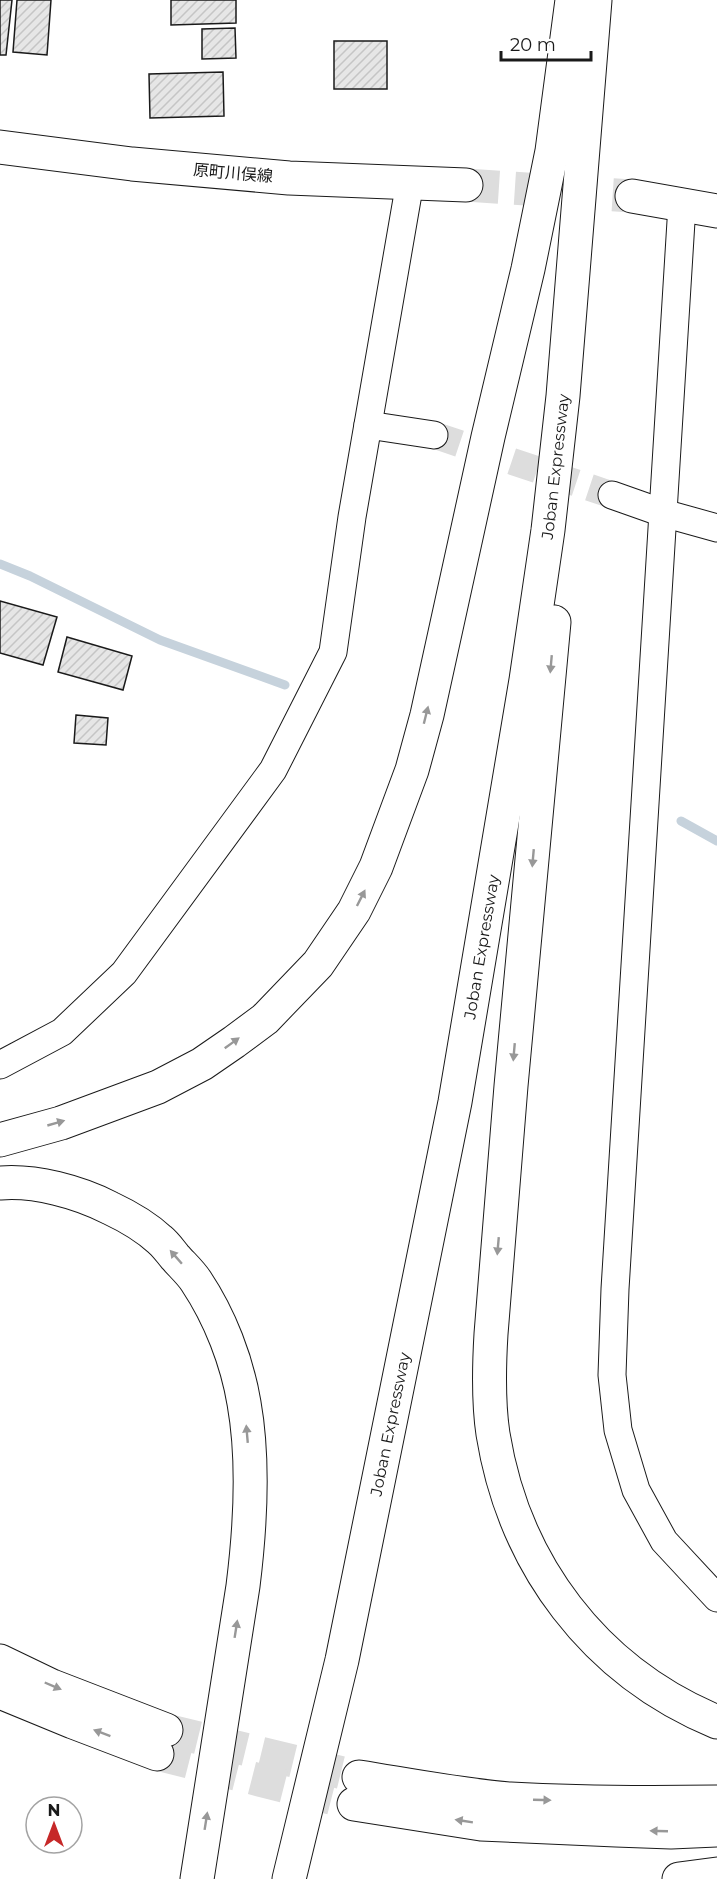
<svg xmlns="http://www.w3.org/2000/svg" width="717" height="1879" viewBox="0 0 717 1879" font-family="Montserrat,'Noto Sans JP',sans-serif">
	<defs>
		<pattern id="building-hatch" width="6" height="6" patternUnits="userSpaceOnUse" patternTransform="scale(1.5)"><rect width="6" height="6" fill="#e6e6e6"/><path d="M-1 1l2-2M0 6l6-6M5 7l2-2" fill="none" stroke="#c5c5c5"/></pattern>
	</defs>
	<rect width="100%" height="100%" fill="#fff"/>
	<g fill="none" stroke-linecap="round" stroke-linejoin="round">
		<g stroke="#c6d2dc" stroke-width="9">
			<polyline points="0,564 30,576 160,640 285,685"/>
			<polyline points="681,821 717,841"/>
		</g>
	</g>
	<g fill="url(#building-hatch)" stroke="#1a1a1a" stroke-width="1.5">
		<polygon points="0,0 12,0 6,55 0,55"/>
		<polygon points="17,0 51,0 47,55 13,52"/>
		<polygon points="171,0 236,0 236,23 171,25"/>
		<polygon points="235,28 236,58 202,59 202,29"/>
		<rect x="334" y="41" width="53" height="48"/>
		<polygon points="223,72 224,116 150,118 149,74"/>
		<polygon points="0,601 57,617 43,665 0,653"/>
		<polygon points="67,637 132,656 123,690 58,672"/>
		<polygon points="76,715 108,718 106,745 74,743"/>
	</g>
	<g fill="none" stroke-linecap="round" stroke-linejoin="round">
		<polyline stroke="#ddd" stroke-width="27" stroke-dasharray="27 14" stroke-linecap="butt" points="434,435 612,495"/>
		<polyline stroke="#ddd" stroke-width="33" stroke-dasharray="33 16" stroke-linecap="butt" points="466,185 632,196"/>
		<g stroke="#ddd" stroke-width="33" stroke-dasharray="33 16" stroke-linecap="butt">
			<polyline points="166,1730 359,1777"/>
			<polyline points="157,1754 354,1804"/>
		</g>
		<g stroke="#1a1a1a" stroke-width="29">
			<g id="minor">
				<polyline points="682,205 615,1289 612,1375 618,1430 636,1490 664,1541 717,1598"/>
				<polyline points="368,425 434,435"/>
				<polyline points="612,495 663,513 717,528"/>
				<polyline points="0,1065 62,1032 124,973 273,770 333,652 352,517 410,182"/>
			</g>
		</g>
		<g stroke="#1a1a1a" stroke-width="35">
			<g id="primary">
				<polyline points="0,147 132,164 289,178 466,185"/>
				<polyline points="632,196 717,211"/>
			</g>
		</g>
		<g stroke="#1a1a1a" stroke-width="35">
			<g id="motorway">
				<path d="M554 622 511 1086 491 1334C489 1367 488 1401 493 1434 514 1564 594 1671 717 1722"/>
				<polyline points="0,1140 61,1123 158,1087 202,1064 234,1042 265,1019 318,964 354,911 376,867 412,770 427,715 488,437 528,269 552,151 572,0"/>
				<path d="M0 1183C35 1180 79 1192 110 1208 127 1216 146 1227 160 1240 166 1245 170 1251 175 1257 182 1265 190 1272 196 1281 220 1317 237 1361 244 1403 254 1459 250 1530 243 1586L197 1879"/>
				<polyline points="0,1661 52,1686 166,1730"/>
				<polyline points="0,1692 73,1722 157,1754"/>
				<path d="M359 1777C409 1785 459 1795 510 1799 579 1803 648 1803 717 1802"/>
				<polyline points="354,1804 481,1824 616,1830 671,1832 717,1830"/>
				<path id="s1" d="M289 1879 342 1660 455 1102 526 680 548 530 563 396 595 0"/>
				<polyline points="679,1879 717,1874"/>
			</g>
		</g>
		<use href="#minor" stroke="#fff" stroke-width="27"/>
		<use href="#primary" stroke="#fff" stroke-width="33"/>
		<use href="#motorway" stroke="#fff" stroke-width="33"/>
	</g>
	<defs><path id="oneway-solid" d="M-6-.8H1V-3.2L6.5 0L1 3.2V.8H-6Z" transform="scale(1.5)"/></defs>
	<g fill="#989898">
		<use href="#oneway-solid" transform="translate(551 664) rotate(95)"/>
		<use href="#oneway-solid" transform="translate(426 715) rotate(-76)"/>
		<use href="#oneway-solid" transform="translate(533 858) rotate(95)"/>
		<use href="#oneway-solid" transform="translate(361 898) rotate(-63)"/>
		<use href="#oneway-solid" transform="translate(232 1043) rotate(-36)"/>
		<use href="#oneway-solid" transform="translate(514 1052) rotate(95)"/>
		<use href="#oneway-solid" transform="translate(56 1123) rotate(-16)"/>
		<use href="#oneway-solid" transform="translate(498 1246) rotate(95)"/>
		<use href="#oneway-solid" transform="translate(176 1257) rotate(-131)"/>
		<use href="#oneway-solid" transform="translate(247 1434) rotate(-95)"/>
		<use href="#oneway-solid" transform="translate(236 1629) rotate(-81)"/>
		<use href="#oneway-solid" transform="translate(53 1686) rotate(23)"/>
		<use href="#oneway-solid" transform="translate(102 1733) rotate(-159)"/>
		<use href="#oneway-solid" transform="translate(542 1800) rotate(2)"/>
		<use href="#oneway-solid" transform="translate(206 1821) rotate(-81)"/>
		<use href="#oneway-solid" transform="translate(464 1821) rotate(-171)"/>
		<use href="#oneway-solid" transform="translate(659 1831) rotate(-178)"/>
	</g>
	<g text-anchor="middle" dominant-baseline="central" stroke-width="4.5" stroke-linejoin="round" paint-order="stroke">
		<g font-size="16" fill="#1a1a1a" stroke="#fff">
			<text transform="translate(233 173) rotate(5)">原町川俣線</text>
			<text stroke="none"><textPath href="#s1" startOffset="1438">Joban Expressway</textPath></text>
			<text stroke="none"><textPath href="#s1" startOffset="952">Joban Expressway</textPath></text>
			<text stroke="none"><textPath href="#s1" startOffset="466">Joban Expressway</textPath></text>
		</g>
	</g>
	<g transform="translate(54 1825)"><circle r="28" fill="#ffffff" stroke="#a3a3a3" stroke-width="1.5"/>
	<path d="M0-4.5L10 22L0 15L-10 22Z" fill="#c62828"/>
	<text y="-9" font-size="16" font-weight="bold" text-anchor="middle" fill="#1a1a1a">N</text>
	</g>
	<path d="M501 51v9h90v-9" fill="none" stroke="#1a1a1a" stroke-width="3"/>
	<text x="510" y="51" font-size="18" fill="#1a1a1a" stroke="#ffffff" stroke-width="4.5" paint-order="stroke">20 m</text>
</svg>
